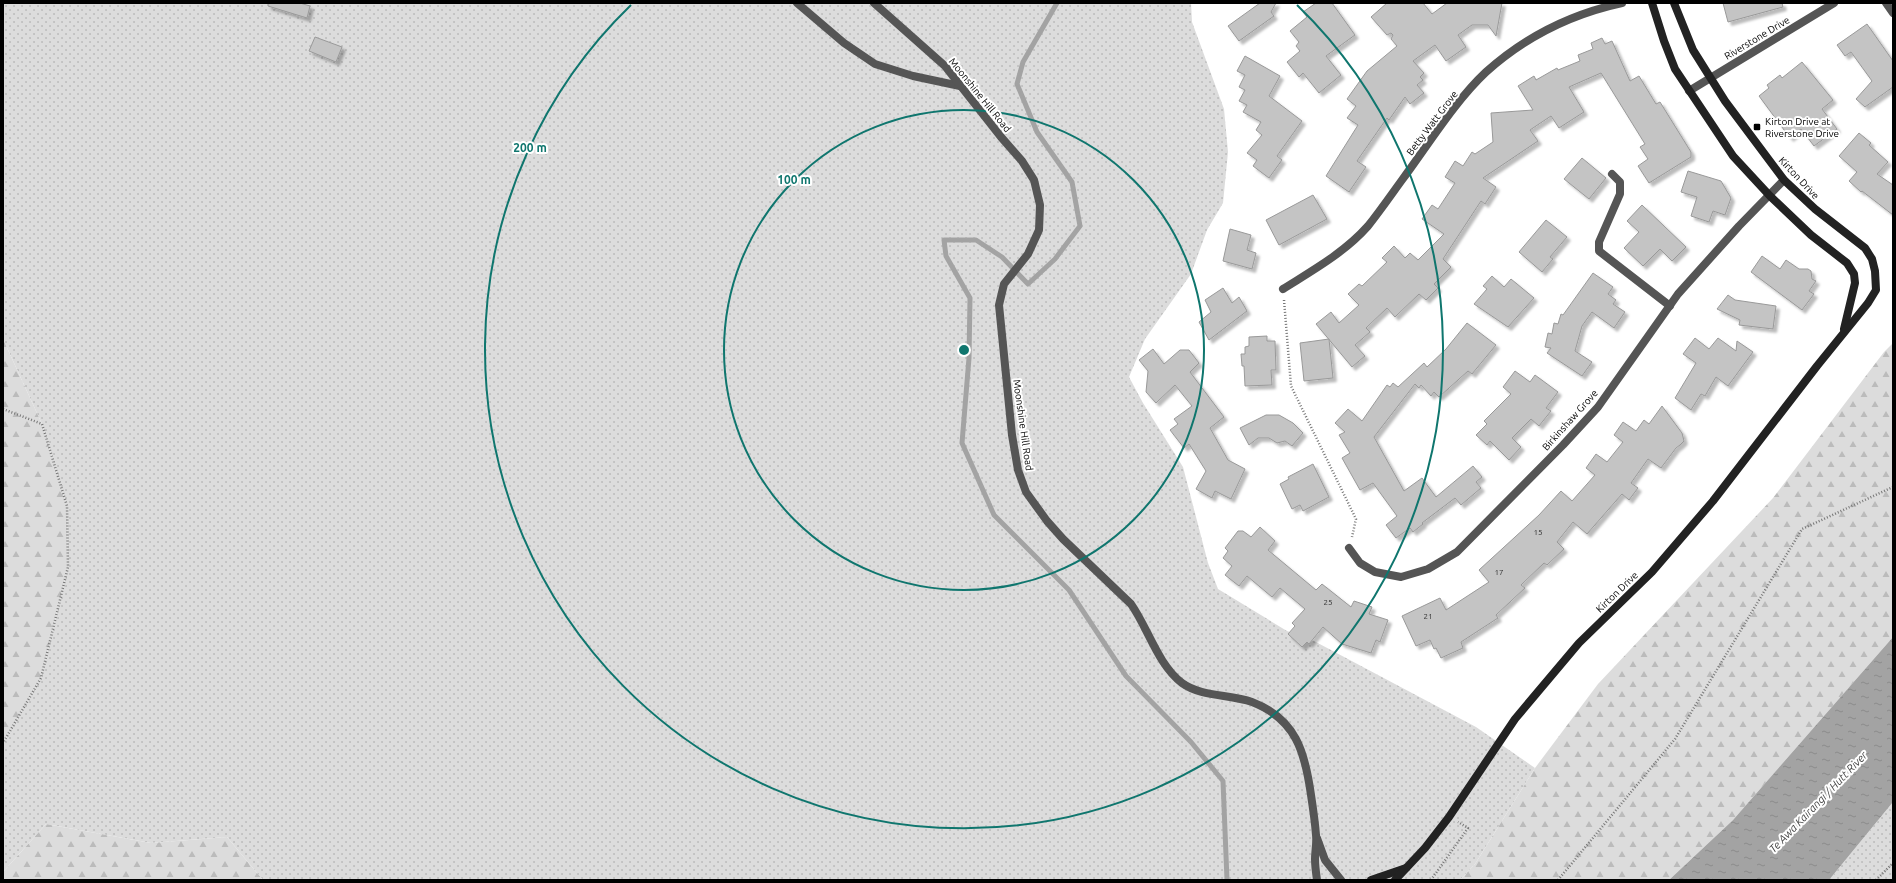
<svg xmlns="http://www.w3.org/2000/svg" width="1896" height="883" viewBox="0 0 1896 883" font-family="Ubuntu,sans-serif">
	<defs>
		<pattern id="green-dots" width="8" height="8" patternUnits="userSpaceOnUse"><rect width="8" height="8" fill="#dcdcdc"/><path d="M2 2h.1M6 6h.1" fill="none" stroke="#bbb" stroke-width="1.8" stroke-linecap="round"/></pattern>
		<pattern id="forest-firs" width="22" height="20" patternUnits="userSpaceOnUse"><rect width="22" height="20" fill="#dcdcdc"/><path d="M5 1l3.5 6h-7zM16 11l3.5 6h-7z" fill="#bbb"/></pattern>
		<pattern id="water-ripples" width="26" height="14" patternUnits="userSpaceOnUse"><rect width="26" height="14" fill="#a3a3a3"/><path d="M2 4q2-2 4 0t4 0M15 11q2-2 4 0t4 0" fill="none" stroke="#8b8b8b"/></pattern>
		<filter id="shadow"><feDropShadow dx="3.5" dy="3.5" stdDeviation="1" flood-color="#0004"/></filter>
	</defs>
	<rect width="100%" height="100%" fill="#fff"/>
	<g fill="url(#green-dots)">
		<polygon points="3,3 1191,3 1192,22 1224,109 1228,152 1223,203 1207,230 1191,274 1145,339 1129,377 1143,403 1183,467 1208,563 1218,589 1287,631 1314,641 1476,727 1535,768 1475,864 1460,880 263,880 227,837 151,843 46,824 3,872 3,743 41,678 68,567 67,506 42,424 3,339"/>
		<polygon points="1893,802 1893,880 1829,880"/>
	</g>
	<g fill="url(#forest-firs)">
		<polygon points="3,339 42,424 67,506 68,567 41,678 3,743"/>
		<polygon points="1893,343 1893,637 1733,820 1669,880 1460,880 1475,864 1535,768 1598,684 1773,498 1884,352"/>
		<polygon points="46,824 151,843 227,837 263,880 3,880 3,872"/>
	</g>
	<polygon fill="url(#water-ripples)" points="1893,637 1893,802 1829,880 1669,880 1733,820"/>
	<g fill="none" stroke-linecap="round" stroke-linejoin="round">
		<polyline stroke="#a3a3a3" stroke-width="5" points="1057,3 1023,62 1017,84 1037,132 1072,182 1080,226 1055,259 1028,284 1002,257 976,240 944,240 946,256 970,298 969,358 962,443 994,515 1069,590 1126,676 1191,742 1223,781 1227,880"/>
	</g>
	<g fill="#c4c4c4" stroke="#999" filter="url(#shadow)">
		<polygon points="268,3 300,3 310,6 307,18 268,6"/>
		<polygon points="1260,3 1276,3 1271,12 1274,16 1239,41 1228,26"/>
		<polygon points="1316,3 1332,3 1355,35 1326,56 1341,75 1319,93 1303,73 1299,77 1287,62 1300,51 1296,46 1299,42 1290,31 1307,17 1303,12"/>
		<polygon points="1387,3 1423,3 1432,14 1447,3 1502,3 1496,36 1488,25 1472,25 1458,35 1466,47 1446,61 1435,45 1413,61 1424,73 1420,77 1423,80 1417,85 1424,93 1410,104 1405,97 1389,120 1387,118 1357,161 1366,167 1349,192 1326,176 1358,125 1347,118 1356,106 1347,99 1367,71 1397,46 1391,39 1393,35 1391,33 1387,35 1371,17"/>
		<polygon points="1723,3 1782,3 1783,7 1728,22"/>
		<polygon points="1867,24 1893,61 1893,87 1865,107 1856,99 1872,81 1851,52 1845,56 1837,45"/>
		<polygon points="315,37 342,47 336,62 309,51"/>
		<polygon points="1602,38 1605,44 1612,41 1630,81 1639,76 1656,104 1660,102 1691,152 1691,157 1649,183 1638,166 1648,159 1640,147 1645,144 1601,73 1569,87 1584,112 1559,128 1551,116 1530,130 1538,141 1483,178 1496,187 1485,204 1481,201 1443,259 1451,267 1434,284 1438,288 1426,300 1419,294 1395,317 1387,308 1366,328 1370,332 1355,345 1365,356 1352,367 1316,324 1331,312 1339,323 1359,305 1348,294 1359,284 1362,286 1387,262 1382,258 1394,246 1405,258 1410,253 1418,260 1444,234 1422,219 1432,205 1438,209 1455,183 1445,177 1455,161 1463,166 1472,152 1475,154 1493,142 1491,113 1533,110 1518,86 1534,76 1536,80 1557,68 1558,70 1580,61 1578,55 1593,49 1591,43"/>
		<polygon points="1245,56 1280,76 1269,96 1302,121 1277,156 1282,160 1269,178 1253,166 1257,160 1247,153 1262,135 1256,130 1261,122 1243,112 1247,105 1239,101 1245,90 1239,87 1245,75 1237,71"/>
		<polygon points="1802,62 1833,100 1822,109 1837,129 1814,146 1801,129 1790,138 1759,96 1769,88 1767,85 1780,75 1782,78"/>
		<polygon points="1859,133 1871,143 1869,145 1888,162 1877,174 1893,185 1893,215 1862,191 1861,192 1849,181 1857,172 1839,156"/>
		<polygon points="1582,158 1606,178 1589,199 1564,179"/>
		<polygon points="1688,171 1721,181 1731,198 1725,215 1713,211 1709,222 1691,216 1697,197 1681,192"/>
		<polygon points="1313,195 1327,219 1279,245 1266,220"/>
		<polygon points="1642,205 1686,247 1672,261 1660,249 1643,266 1624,248 1639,232 1627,221"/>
		<polygon points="1546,220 1567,237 1550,257 1553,259 1542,272 1519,252"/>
		<polygon points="1230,229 1251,235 1247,250 1256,253 1252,269 1223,261"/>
		<polygon points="1762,256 1780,269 1786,260 1799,269 1808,269 1811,271 1812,279 1816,281 1809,291 1814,294 1802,310 1751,272"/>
		<polygon points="1593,273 1613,287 1608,294 1616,300 1613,304 1625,312 1614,328 1592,312 1582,326 1575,351 1592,362 1582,376 1547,353 1551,348 1545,347 1548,333 1552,334 1554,323 1558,324 1561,314 1563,315"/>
		<polygon points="1492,276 1504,287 1511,279 1534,298 1508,327 1474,304 1487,289 1483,286"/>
		<polygon points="1223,288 1232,303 1239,297 1247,311 1209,340 1199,322 1211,312 1205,300"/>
		<polygon points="1728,295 1735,300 1776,306 1773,329 1739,325 1740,320 1717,309"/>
		<polygon points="1467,323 1496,345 1472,374 1468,371 1439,397 1434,392 1431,396 1421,385 1419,388 1415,384 1374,437 1404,491 1422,478 1436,497 1473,466 1482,477 1476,482 1481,488 1461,505 1455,498 1422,523 1423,524 1413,532 1410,528 1396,538 1386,525 1397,516 1373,483 1360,490 1342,458 1350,453 1339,435 1345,432 1335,423 1348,409 1362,421 1387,385 1390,387 1393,383 1398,387 1424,363 1427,367 1446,349"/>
		<polygon points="1267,336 1267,341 1275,341 1276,370 1271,370 1272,385 1245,386 1244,366 1242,366 1241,354 1245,354 1245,347 1249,346 1249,337"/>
		<polygon points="1695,338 1709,349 1718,338 1736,351 1737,341 1753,352 1728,386 1716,377 1705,396 1701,394 1691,410 1675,398 1696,363 1683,354"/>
		<polygon points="1329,339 1333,378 1304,381 1300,343"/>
		<polygon points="1153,349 1164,364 1180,350 1189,350 1199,363 1190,372 1224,417 1210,428 1228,460 1245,469 1231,499 1215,491 1212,498 1196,489 1206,471 1189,444 1184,448 1170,430 1178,424 1174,419 1192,406 1175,385 1156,403 1146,392 1148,371 1139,360"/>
		<polygon points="1515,371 1530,382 1535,375 1558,392 1546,408 1551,411 1539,426 1531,419 1512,438 1521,447 1509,460 1490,441 1487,445 1476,435 1487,424 1484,421 1511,394 1503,387"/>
		<polygon points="1662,406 1682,433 1684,441 1680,445 1676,448 1661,468 1648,459 1631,483 1638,488 1629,500 1622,494 1587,534 1573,522 1557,542 1564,549 1547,565 1544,563 1521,585 1525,588 1496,615 1498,618 1461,642 1463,648 1441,658 1436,648 1434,649 1430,640 1416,646 1402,616 1440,598 1446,610 1489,582 1479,570 1539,515 1561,491 1572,501 1595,475 1586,468 1596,454 1607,462 1623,442 1614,435 1623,422 1636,431 1644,420 1649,424"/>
		<polygon points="1266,415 1279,415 1293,423 1303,433 1292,446 1285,441 1277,443 1269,438 1258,438 1249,445 1240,428"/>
		<polygon points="1313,464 1329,497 1303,511 1300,505 1292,509 1280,484 1289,479 1288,477"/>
		<polygon points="1260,527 1275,541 1268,550 1316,590 1322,584 1351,607 1354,601 1372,607 1369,614 1388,620 1380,642 1376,640 1371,653 1342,644 1323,627 1309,644 1307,642 1302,647 1288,634 1295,626 1292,623 1305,609 1280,588 1272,597 1247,576 1239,586 1225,575 1232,566 1223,558 1228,551 1225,548 1238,531 1243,531 1251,537"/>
	</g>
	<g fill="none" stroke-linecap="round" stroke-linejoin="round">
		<g stroke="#777" stroke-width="2.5" stroke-dasharray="1 2" stroke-linecap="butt">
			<polyline points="1284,300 1291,386 1356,519 1352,537"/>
			<polyline points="3,409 42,424 67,506 68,567 41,678 3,743"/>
			<polyline points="1431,880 1468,828 1458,822"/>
			<polyline points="1558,880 1675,739 1802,529 1893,487"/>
			<polyline points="1876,880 1893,863"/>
		</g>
		<g stroke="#555" stroke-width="8">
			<polyline points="797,3 844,43 875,64 913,76 960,86"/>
			<path d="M874 3 945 66 1001 137 1022 161 1034 180 1040 205 1039 230 1028 254 1004 284 999 305 1012 435 1018 470 1026 492 1047 521 1063 539 1131 604C1148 628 1158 665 1182 683 1201 697 1230 694 1252 702 1296 719 1305 752 1311 795 1313 808 1315 822 1316 835 1317 843 1315 851 1315 859 1315 866 1316 873 1317 880"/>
			<polyline points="1886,3 1893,13"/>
			<polyline points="1689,91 1834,3"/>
			<polyline points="1612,174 1620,182 1620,194 1599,242 1599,251 1670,306"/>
			<path d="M1283 289C1313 270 1344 253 1368 226 1380 211 1391 195 1402 180 1428 145 1455 101 1486 72 1525 37 1571 14 1622 3"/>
			<polyline points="1349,548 1360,563 1375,572 1401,577 1428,569 1457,552 1563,445 1598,407 1678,294 1739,226 1784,180"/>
			<polyline points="1317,838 1325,860 1341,880"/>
		</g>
		<g stroke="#222" stroke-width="8">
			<polyline points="1652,3 1664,41 1675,69 1733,156 1770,196 1811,235 1847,263 1854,274 1855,283 1844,329"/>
			<polyline points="1371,880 1406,868"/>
			<polyline points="1395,880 1425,848 1449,817 1515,719 1579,643 1652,572 1713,501 1817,366 1868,303 1876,290 1875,271 1872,259 1865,248 1815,209 1784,180 1725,101 1693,50 1674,3"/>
		</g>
	</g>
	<g fill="none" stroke="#0f766e" stroke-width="2">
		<circle cx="964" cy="350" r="240"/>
		<path d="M1297 5A479 479 0 1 1 631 5"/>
	</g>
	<rect fill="#000" stroke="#fff" stroke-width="1.5" x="1753" y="123" width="8" height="8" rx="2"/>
	<g text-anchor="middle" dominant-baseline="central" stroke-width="4" stroke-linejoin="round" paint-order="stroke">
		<g font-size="8" fill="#313131">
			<text x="1538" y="532">15</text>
			<text x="1499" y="572">17</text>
			<text x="1328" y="602">25</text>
			<text x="1428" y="616">21</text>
		</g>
		<g font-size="10" fill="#000" stroke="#fff">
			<text transform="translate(1757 38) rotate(-31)">Riverstone Drive</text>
			<text transform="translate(980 95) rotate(51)">Moonshine Hill Road</text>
			<text transform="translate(1432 123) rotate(-53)">Betty Watt Grove</text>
			<text transform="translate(1799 178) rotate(47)">Kirton Drive</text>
			<text transform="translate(1570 420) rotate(-48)">Birkinshaw Grove</text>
			<text transform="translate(1023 425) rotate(82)">Moonshine Hill Road</text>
			<text transform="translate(1617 592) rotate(-44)">Kirton Drive</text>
		</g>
		<g font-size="10" fill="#000" stroke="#fff" text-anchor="start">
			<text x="1765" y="121">Kirton Drive at<tspan x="1765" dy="12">Riverstone Drive</tspan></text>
		</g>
		<g font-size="11" font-style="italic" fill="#444" stroke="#fff">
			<text transform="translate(1818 802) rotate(-46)">Te Awa Kairangi / Hutt River</text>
		</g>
	</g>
	<circle cx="964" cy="350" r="6" fill="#0f766e" stroke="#fff" stroke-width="2"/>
	<g font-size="12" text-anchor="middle" font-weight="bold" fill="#0f766e" stroke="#fff" stroke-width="4" stroke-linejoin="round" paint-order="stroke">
		<text x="530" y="152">200 m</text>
		<text x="794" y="184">100 m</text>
	</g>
	<rect width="1896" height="883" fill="none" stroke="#000000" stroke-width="8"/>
</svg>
